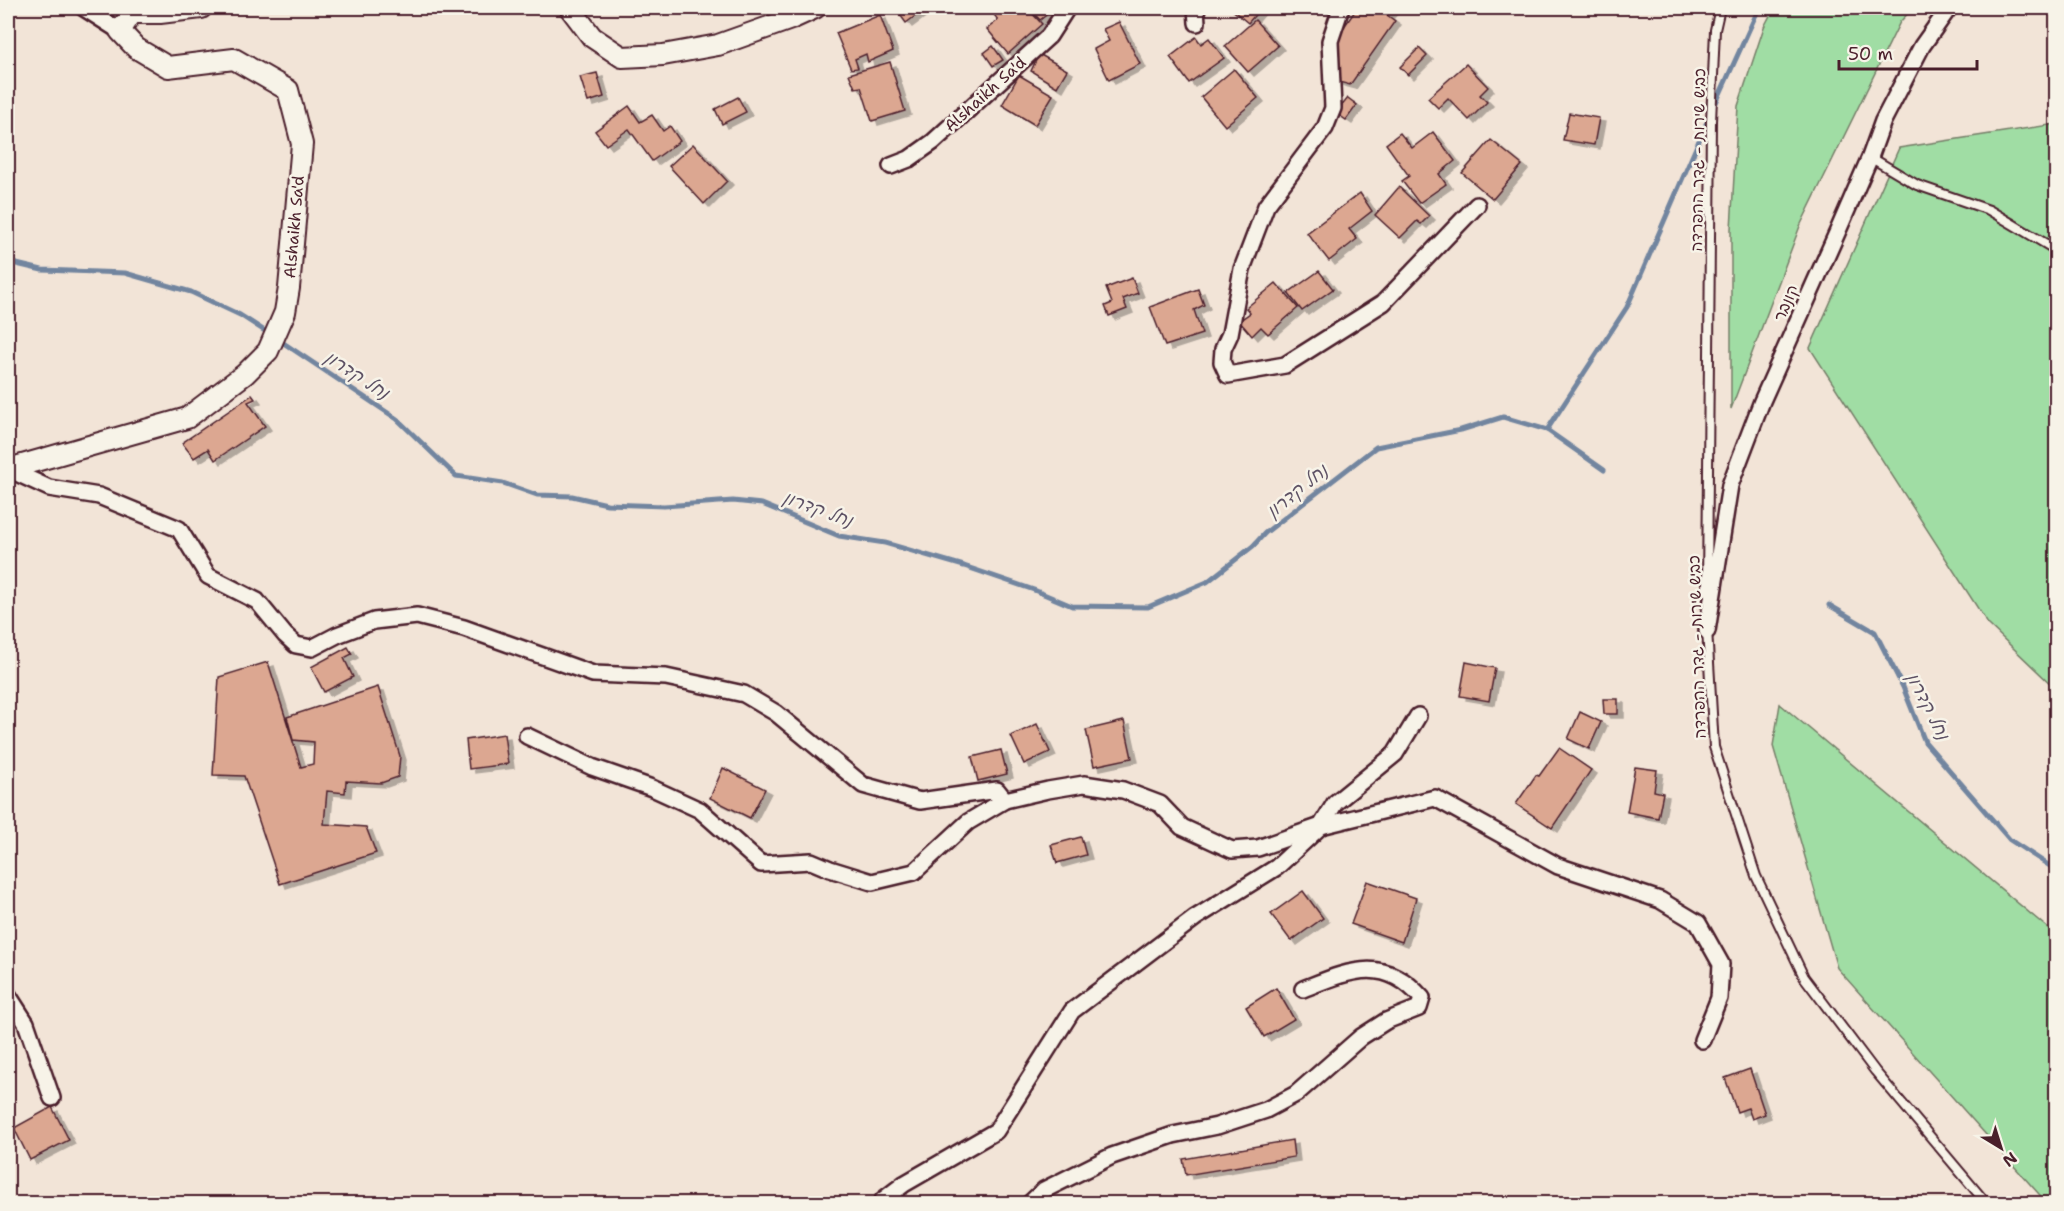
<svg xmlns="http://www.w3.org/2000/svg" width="2064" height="1211" viewBox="0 0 2064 1211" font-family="'Shantell Sans','Playpen Sans Hebrew',sans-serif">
	<defs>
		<filter id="shadow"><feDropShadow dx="6" dy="4" stdDeviation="0" flood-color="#0004"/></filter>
	</defs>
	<rect width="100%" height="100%" fill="#f2e4d7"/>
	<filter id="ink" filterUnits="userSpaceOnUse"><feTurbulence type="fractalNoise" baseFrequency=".0167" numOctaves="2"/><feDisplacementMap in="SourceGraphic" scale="12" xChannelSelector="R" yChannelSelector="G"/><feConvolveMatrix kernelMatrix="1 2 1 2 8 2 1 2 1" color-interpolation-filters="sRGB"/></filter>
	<g filter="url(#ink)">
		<g fill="#a0dda4" stroke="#757e68" stroke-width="1.5">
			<polygon points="1774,8 1913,8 1900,22 1800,226 1731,409 1731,229 1738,106 1764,27"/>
			<polygon points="2056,124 2056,689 1988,624 1810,348 1899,148"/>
			<polygon points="1780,704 2056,935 2056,1203 2047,1203 1837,968 1773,746"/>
		</g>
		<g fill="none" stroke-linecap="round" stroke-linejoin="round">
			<g stroke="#72859f" stroke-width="5">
				<polyline points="1714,107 1759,8"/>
				<polyline points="8,262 42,270 125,273 191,292 240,315 271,335"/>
				<polyline points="279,340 397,419 456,476 503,483 537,495 572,496 607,504 664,506 733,501 762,504 839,536 885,543 964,566 1034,590 1072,606 1148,607 1207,582 1253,546 1265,533 1376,447 1461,430 1503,417 1547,430 1604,470"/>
				<polyline points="1547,430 1627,307 1710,115"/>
				<polyline points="1829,605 1875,632 1903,687 1925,742 2010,840 2056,870"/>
			</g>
		</g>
		<g fill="#dca791" stroke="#4a1f2b" stroke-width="1.5" filter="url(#shadow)">
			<polygon points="895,8 926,8 906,23"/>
			<polygon points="992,8 1027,8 1042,24 1008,54 987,29 998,20 990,9"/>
			<polygon points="1029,8 1055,8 1040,20"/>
			<polygon points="1230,8 1261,8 1248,23"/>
			<polygon points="1357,8 1393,8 1387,15 1395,21 1350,85 1335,81 1334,53 1339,34"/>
			<polygon points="880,15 893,51 868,62 866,54 855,59 858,68 851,69 836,33"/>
			<polygon points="1255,20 1278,46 1248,72 1225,46"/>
			<polygon points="1119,22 1140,64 1109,80 1094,49 1109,41 1103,29"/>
			<polygon points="1196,37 1201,44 1209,38 1224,58 1189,83 1170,57"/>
			<polygon points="993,46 1003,60 993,66 984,53"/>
			<polygon points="1419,48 1427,56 1408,75 1400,67"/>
			<polygon points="1039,54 1067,70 1057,87 1031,71"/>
			<polygon points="890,62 905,111 872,121 861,87 855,88 849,74"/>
			<polygon points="1466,64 1488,87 1480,95 1487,102 1469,120 1448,98 1438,108 1428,98"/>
			<polygon points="1234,69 1258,98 1225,126 1201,97"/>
			<polygon points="597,73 604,97 588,102 580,77"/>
			<polygon points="1019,75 1053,95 1035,125 1002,105"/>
			<polygon points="738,97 746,112 722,124 715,109"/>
			<polygon points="1348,98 1357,105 1346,120 1336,113"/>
			<polygon points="629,106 640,122 652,115 663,131 670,126 680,141 652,161 629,129 606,145 595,131"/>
			<polygon points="1569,113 1599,118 1594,145 1563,140"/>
			<polygon points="1433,132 1455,161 1439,174 1446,184 1419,203 1402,181 1409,176 1386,144 1400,133 1412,148"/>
			<polygon points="1491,140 1522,165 1493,199 1462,173"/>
			<polygon points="693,144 727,181 704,204 669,166"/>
			<polygon points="1399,187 1429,216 1421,224 1417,221 1400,238 1375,215"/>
			<polygon points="1360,193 1372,211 1349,229 1357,239 1329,261 1307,233"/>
			<polygon points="1319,271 1333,289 1302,311 1288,293"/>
			<polygon points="1132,278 1138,293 1123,299 1127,309 1109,316 1105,306 1112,303 1106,288"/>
			<polygon points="1276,283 1298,308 1268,334 1261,327 1252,336 1239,321 1250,313 1246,308"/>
			<polygon points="1198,289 1204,305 1194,310 1202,334 1165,346 1150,307"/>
			<polygon points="252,395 255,399 248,402 265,426 215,460 208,449 194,458 182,443"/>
			<polygon points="348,647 352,654 344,658 353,677 324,692 311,667"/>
			<polygon points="268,662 301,767 313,764 314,742 293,740 287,717 378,687 400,756 398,777 381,783 346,781 345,793 327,791 324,824 366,827 376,853 280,884 244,776 213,775 219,677"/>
			<polygon points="1466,662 1495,668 1489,701 1460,696"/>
			<polygon points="1603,699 1618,699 1618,714 1604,714"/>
			<polygon points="1580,712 1601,722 1589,749 1568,739"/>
			<polygon points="1124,721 1132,758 1094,766 1086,730"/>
			<polygon points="1037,724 1050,752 1024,764 1011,736"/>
			<polygon points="504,734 508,764 469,769 466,740"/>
			<polygon points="1559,748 1591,770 1552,828 1516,804 1536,775 1539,776"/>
			<polygon points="1001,750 1007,774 978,781 972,757"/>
			<polygon points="1635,767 1657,770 1654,791 1663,793 1658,818 1627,812"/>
			<polygon points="723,768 765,789 750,818 710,798"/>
			<polygon points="1081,837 1086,855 1057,863 1051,845"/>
			<polygon points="1367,881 1416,898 1402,942 1351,924"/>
			<polygon points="1303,891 1323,918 1291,941 1271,914"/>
			<polygon points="1276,988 1294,1019 1264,1037 1246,1007"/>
			<polygon points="1750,1069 1765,1114 1752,1119 1748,1108 1737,1112 1725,1078"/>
			<polygon points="52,1107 69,1140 30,1160 14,1128"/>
			<polygon points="1292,1140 1294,1157 1186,1175 1183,1159"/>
		</g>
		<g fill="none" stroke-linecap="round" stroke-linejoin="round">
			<g stroke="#4a1f2b" stroke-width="12">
				<g id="service">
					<polyline points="1870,157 1917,185 1989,210 2056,250"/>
					<polyline points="1707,590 1711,121 1715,30 1720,8"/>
					<polyline points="1707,629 1714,747 1756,876 1804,977 1875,1071 1987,1204"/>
				</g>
			</g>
			<g stroke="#4a1f2b" stroke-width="20">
				<g id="minor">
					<polyline points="84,8 120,31"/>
					<polyline points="1196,8 1197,23"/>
					<polyline points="1341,8 1330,41 1333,108 1325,128 1266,206 1242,269 1230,334 1223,349 1222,362 1228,375 1285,365 1383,303 1477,205"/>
					<polyline points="891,166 909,159 933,142 1049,36 1067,8"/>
					<polyline points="8,469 49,488 99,496 179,529 208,576 257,601 285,635 296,645 312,648 337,635 374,621 417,616 464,628 593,674 666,677 744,694 776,713 863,785 920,801 997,790 1005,800"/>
					<polyline points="1707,631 1730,485 1762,401 1837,233 1870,157 1883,121 1922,46 1949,8"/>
					<polyline points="527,736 592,767 652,788 700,810 761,864 811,861 830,869 872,882 914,872 968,822 1005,800 1048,790 1084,784 1123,790 1160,804 1182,827 1232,850 1258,848 1321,826 1335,803 1395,754 1418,716"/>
					<polyline points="8,995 26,1023 52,1098"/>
					<polyline points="882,1204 883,1200 904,1184 996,1131 1072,1011 1195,918 1277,867 1321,826 1435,798 1558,866 1660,900 1698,923 1721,964 1719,998 1702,1040"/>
					<path d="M1029 1204 1044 1190 1112 1156 1173 1135 1217 1126 1266 1110 1296 1094 1361 1037 1386 1021 1419 1008 1422 998C1384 954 1349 971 1303 989"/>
				</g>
			</g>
			<g stroke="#4a1f2b" stroke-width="24">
				<g id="tertiary">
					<polyline points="570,8 592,37 622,57 663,55 718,45 791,19 815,8"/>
					<polyline points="8,469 187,418 245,374 268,351 285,312 289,288 302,144 288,90 234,59 168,67 136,48 120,31 132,13 160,13 201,8"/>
				</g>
			</g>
			<use href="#service" stroke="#f7f3e8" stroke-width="8"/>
			<use href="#minor" stroke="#f7f3e8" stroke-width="15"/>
			<use href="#tertiary" stroke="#f7f3e8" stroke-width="20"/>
		</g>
	</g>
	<g text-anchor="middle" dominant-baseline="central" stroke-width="5" stroke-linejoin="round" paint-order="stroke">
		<g font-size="16" fill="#4a1f2b" stroke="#f7f3e8">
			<text transform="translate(985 94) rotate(-42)">Alshaikh Sa'd</text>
			<text transform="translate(1698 160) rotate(-89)">כביש שירות - גדר ההפרדה</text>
			<text transform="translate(294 227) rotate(-85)">Alshaikh Sa'd</text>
			<text transform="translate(1786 303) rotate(-66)">קונבר</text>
			<text transform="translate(1697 647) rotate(-92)">כביש שירות - גדר ההפרדה</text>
		</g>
		<g font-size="18" font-style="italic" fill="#5e5265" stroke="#f7f3e8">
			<text transform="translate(357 375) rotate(33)">נחל קדרון</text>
			<text transform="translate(1297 491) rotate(-39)">נחל קדרון</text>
			<text transform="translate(818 509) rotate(20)">נחל קדרון</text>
			<text transform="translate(1928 706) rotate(63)">נחל קדרון</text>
		</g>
	</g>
	<rect width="2064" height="1211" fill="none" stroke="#f7f3e8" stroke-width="30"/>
	<rect x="15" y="15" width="2034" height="1181" fill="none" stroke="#4a1f2b" stroke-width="2" filter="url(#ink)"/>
	<g transform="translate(2001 1148) rotate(142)" stroke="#f7f3e8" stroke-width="4.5" paint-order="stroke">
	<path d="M0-4.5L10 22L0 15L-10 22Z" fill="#4a1f2b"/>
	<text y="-9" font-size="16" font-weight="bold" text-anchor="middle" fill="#4a1f2b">N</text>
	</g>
	<path d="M1839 60v9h138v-9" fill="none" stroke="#4a1f2b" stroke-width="3"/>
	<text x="1848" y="60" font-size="18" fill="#4a1f2b" stroke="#f7f3e8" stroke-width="4.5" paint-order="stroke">50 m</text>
</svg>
